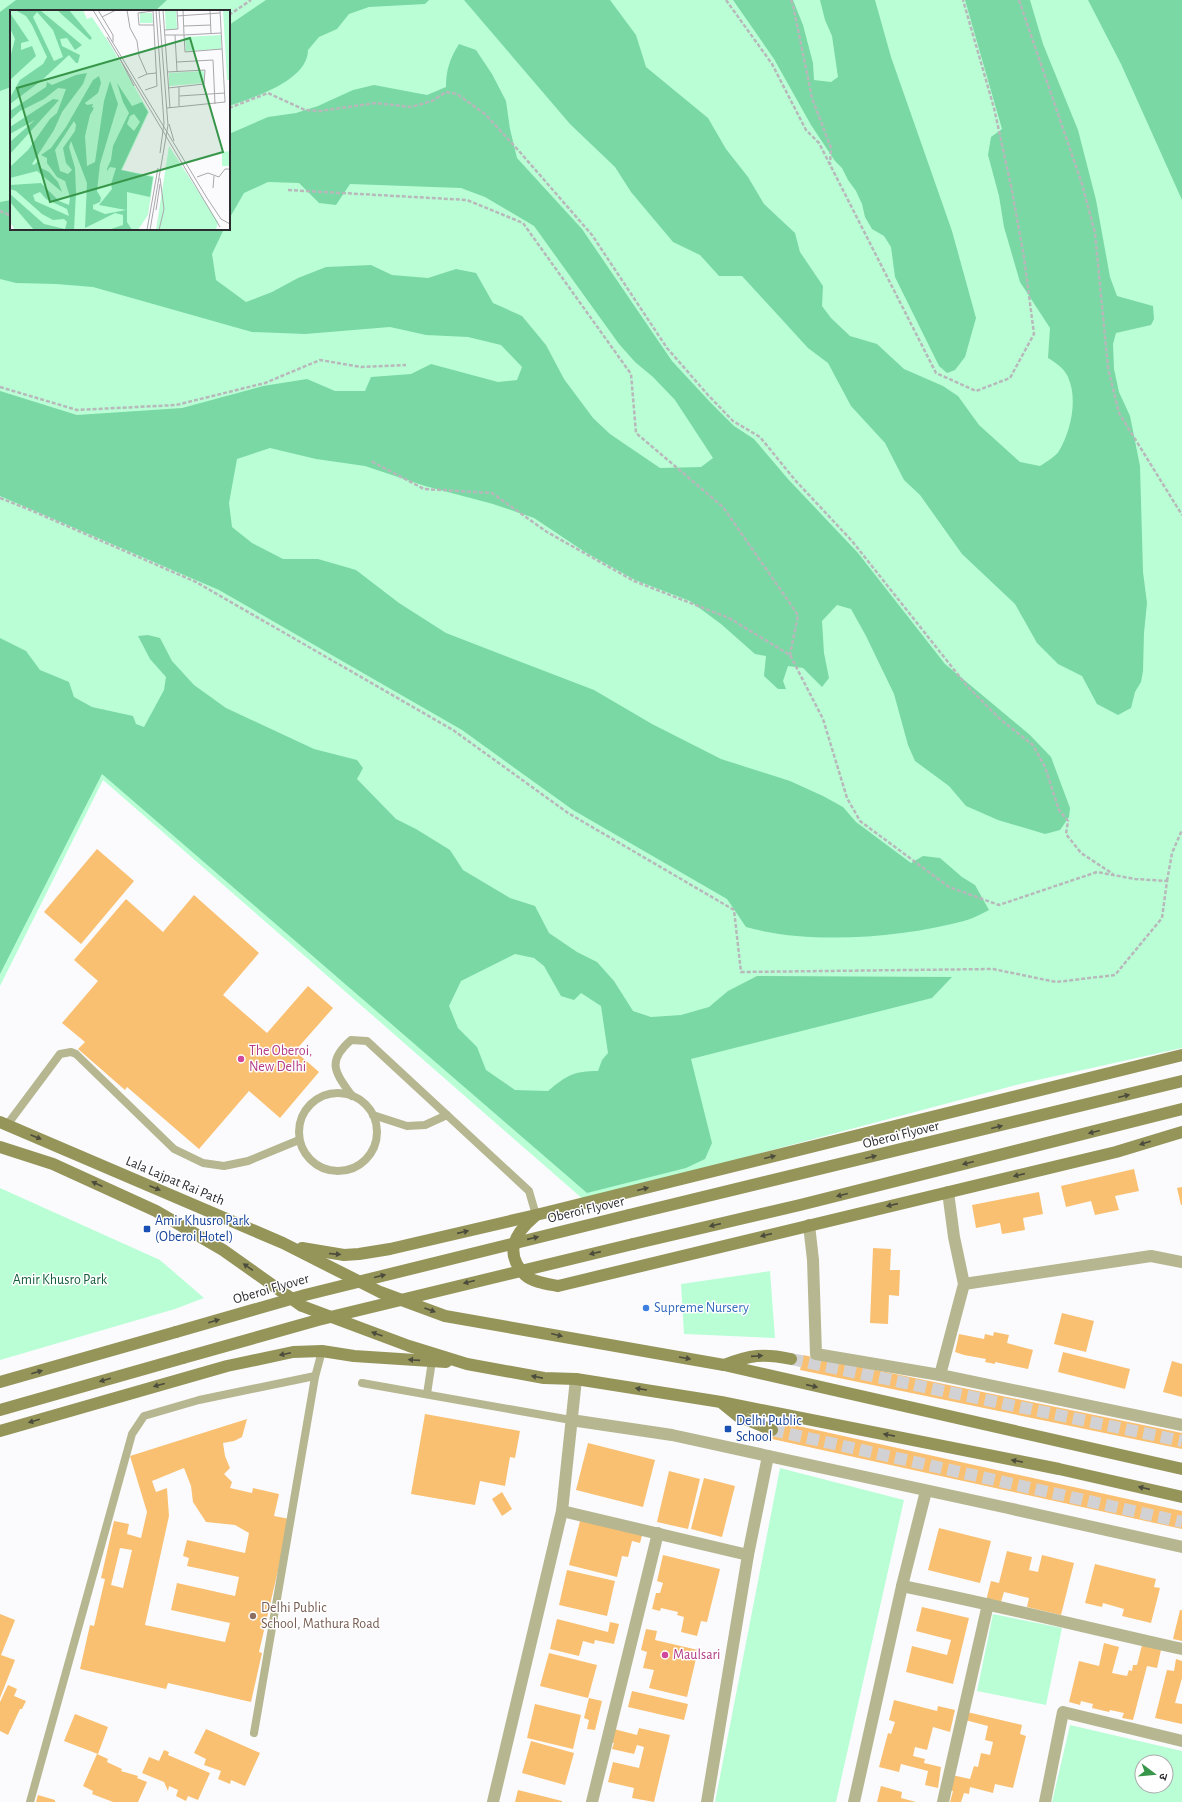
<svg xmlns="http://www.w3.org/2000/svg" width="1182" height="1802" viewBox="0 0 1182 1802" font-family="'Alegreya Sans','Noto Sans Devanagari',sans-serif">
	<rect width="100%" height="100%" fill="#fbfbfe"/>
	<g fill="#bafed6" fill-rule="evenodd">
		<path d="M0 0H1182V1048L1024 1083 584 1200 103 780 0 986ZM11 11H229V229H11Z"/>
		<polygon points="0,1188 160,1260 204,1298 175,1309 0,1360"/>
		<polygon points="770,1271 775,1338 684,1334 681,1284"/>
		<polygon points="780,1468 904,1500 836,1802 715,1802"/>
		<polygon points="993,1614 1062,1628 1046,1705 977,1691"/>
		<path d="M1070 1725 1182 1751V1802H1052ZM1142 1762H1166V1786H1142Z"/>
	</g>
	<g fill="#7ad8a5" fill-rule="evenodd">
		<polygon points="16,0 167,0 155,11 11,11 11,87 0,91 0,12"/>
		<path d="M266 0H429L425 4 369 7 349 14 337 29 319 37 308 50C308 81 252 98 229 106V25Z"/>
		<path d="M464 0H610L636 35 646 67 708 118 726 149 748 177 764 204 795 233 800 252 823 286 822 306 831 318 850 336 877 344 904 369 943 386 958 396 979 425 1020 462 1040 466C1046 462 1055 457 1059 451 1071 431 1078 399 1068 377 1064 368 1055 362 1048 358L1050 328 1020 282 1004 227 999 196 988 155 991 137 1002 129 965 0H1030L1043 44 1078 130 1096 200 1110 277 1117 296 1153 306 1154 319 1151 325 1116 333 1113 344 1114 369 1119 392 1130 416 1140 466 1143 572 1147 603 1144 633 1143 671 1141 682 1135 692 1131 708 1118 715 1097 704 1082 676 1058 664 1037 643 1015 604 962 554 920 495 904 480 885 443 851 406 828 363 808 348 742 276H719L700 255 673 242 631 192 615 167 570 124Z"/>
		<polygon points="733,0 793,0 803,25 813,63 814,80 831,82 838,77 832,36 825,20 820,0 875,0 891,57 952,231 976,318 965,357 955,370 947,373 939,366 895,277 891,247 884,236 872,229 865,217 862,204 856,191 848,180 842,168 835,161 811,125 774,59"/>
		<polygon points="1088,0 1182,0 1182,200 1121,64"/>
		<path d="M459 44 476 50 492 74 506 101 510 129 517 158 582 229 672 361 711 403 734 426 754 439 788 479 858 553 945 664 1030 735 1051 757 1070 808 1069 817 1060 830 1045 834 998 820 966 806 949 786 915 761 908 745 894 694 866 636 851 609 837 605 822 621 824 653 829 678 822 687 803 668 788 666 783 681 786 689H778L764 676 766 656 755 654 721 624 690 601 635 580 585 552 534 518 493 504 425 486 365 466 316 459 270 448 237 459 229 503 232 527 252 543 283 559H318L356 570 399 603 446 633 594 690 652 724 721 759 790 781 823 796 843 807 856 822 911 863 923 856 940 858 962 877 975 885 989 910C981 914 972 919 964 921 900 938 809 945 746 927L727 899 573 810 462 730 219 590 0 496V391L77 415 182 408 263 386 307 379 335 391H365L371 377 411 374 431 364 498 382 517 380 522 367 501 345 468 337 426 335 390 327 305 334 252 332 93 287 56 284 16 283 0 279V202L11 200V229H224L212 254 216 280 246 302 272 292 298 278 326 267 371 265 392 275 428 278 456 269 476 273 493 303 522 316 546 345 564 379 593 418 610 434 660 468 701 467 713 458 675 400 653 377 635 362 619 344 534 226 485 197 461 188 350 184 336 205 319 203 299 183 268 182 244 193 229 219V134L268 117 296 113 318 106 353 90 374 85 427 95 446 87C446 70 450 58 459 44Z"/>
		<path d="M148 635 160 638 172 661 194 685 226 708 314 749 357 760 363 768 357 779 396 819 416 829 450 850 463 870 510 898 535 906 549 933 577 952 597 962 614 981 633 1011 651 1017 681 1015 709 1007 728 991 757 976 952 977 932 998 691 1059 712 1143 705 1159 686 1168 587 1193 102 774 0 974V638L26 651 40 670 69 682 74 697 92 707 133 716 136 724 144 727 164 690 166 677 150 659 138 636ZM515 954 534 958 544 966 561 996 574 1000 581 993 601 1006 608 1053 602 1060 598 1071C574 1071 567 1075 548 1091L515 1090 486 1070 477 1047 458 1028 449 1006 461 981Z"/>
	</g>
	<g fill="#fac071" fill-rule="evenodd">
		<polygon points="97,849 134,881 81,944 44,912"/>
		<polygon points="194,895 259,953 223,995 267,1033 308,986 333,1008 295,1051 319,1072 280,1118 249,1091 199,1149 127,1087 125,1090 78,1049 85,1042 62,1023 98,981 74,960 126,899 163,932"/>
		<polygon points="1134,1169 1139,1191 1115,1196 1119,1210 1095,1215 1091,1201 1066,1207 1061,1186"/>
		<polygon points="1182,1187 1182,1205 1181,1205 1177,1188"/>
		<polygon points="1039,1192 1043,1214 1023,1218 1025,1230 1002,1234 1000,1223 976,1228 972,1205"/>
		<polygon points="873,1248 891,1249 890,1270 900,1270 899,1296 889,1295 888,1324 870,1323"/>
		<polygon points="1062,1313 1094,1321 1086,1352 1054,1344"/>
		<polygon points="994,1332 1009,1335 1007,1343 1033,1350 1028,1369 995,1362 995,1364 985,1362 986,1359 964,1355 955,1352 959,1334 984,1339 985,1334 993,1336"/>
		<polygon points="1063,1352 1130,1369 1125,1389 1058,1372"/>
		<polygon points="803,1355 1182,1433 1182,1449 800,1370"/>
		<polygon points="1172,1361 1182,1364 1182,1397 1163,1392"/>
		<polygon points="425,1414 520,1431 515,1458 510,1457 505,1486 480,1481 475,1505 411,1494"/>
		<path d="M247 1419 242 1437 234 1441 223 1443 225 1456 230 1468 224 1474 232 1482 230 1488 252 1493 253 1488 279 1494 274 1516 290 1519 259 1652 262 1653 251 1702 168 1683 166 1689 80 1669 90 1625 94 1626 105 1579 101 1578 114 1521 129 1524 127 1534 141 1538 147 1512 130 1456ZM184 1468 191 1486 193 1502 206 1522 235 1525 249 1533 245 1553 187 1540 183 1556 189 1558 187 1566 239 1577 235 1596 177 1583 171 1610 230 1623 225 1642 145 1625 169 1516 167 1488 156 1492 152 1481ZM120 1548 132 1550 123 1588 111 1585Z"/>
		<polygon points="776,1421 1182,1511 1182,1529 772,1439"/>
		<polygon points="588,1443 655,1460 643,1507 576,1490"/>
		<polygon points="669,1471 700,1479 688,1529 657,1522"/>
		<polygon points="704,1478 735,1486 722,1537 691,1529"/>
		<polygon points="502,1492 512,1509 502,1516 492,1499"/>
		<polygon points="581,1517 643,1532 640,1543 632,1541 628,1557 622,1556 617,1577 569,1565"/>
		<polygon points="939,1528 991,1541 980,1583 928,1570"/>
		<polygon points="1007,1551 1032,1557 1029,1570 1038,1572 1042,1555 1074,1563 1061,1615 1027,1607 1029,1598 1004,1592 1000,1605 986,1601 991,1581 999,1583"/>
		<polygon points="663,1555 720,1569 707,1622 701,1621 697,1636 681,1632 684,1617 677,1615 678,1612 661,1608 660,1611 652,1609 656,1593 660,1593 663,1583 657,1581"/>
		<polygon points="1095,1564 1156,1579 1154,1587 1160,1588 1151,1623 1122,1616 1124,1609 1103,1603 1102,1607 1085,1603"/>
		<polygon points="567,1570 615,1581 607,1616 559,1605"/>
		<polygon points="922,1607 969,1618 953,1684 906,1672 912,1646 947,1655 951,1640 916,1631"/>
		<polygon points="1180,1610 1182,1610 1182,1641 1173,1639"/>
		<polygon points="0,1614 15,1620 1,1655 15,1660 0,1698"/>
		<polygon points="557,1619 608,1632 610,1622 619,1624 614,1644 595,1640 594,1644 583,1641 579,1656 550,1649"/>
		<polygon points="646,1629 657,1631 655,1640 698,1650 687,1697 649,1688 654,1670 643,1668 647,1652 641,1650"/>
		<polygon points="1104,1643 1119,1647 1112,1673 1127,1676 1129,1670 1132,1671 1133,1665 1137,1665 1142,1645 1161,1650 1157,1668 1147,1666 1133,1720 1122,1718 1124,1713 1110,1710 1109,1712 1092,1708 1093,1704 1081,1701 1080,1705 1069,1702 1079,1661 1099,1666"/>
		<polygon points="549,1653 597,1665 588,1698 540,1686"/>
		<polygon points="1176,1659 1182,1661 1182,1678 1175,1703 1182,1704 1182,1724 1155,1718 1167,1670 1174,1671"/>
		<polygon points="8,1685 17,1689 14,1696 26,1701 22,1709 20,1709 8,1735 0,1731 0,1702"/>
		<polygon points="632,1691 688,1704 684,1720 628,1707"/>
		<polygon points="589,1698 602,1701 595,1730 587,1729 589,1720 584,1718"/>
		<polygon points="894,1700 937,1711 938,1706 955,1710 950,1732 933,1727 927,1750 915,1747 913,1756 925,1759 924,1763 941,1767 938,1788 925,1785 928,1771 901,1764 899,1772 879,1767 888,1733 891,1734 895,1722 889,1720"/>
		<polygon points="535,1704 581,1715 573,1749 527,1738"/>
		<polygon points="967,1712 1022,1725 1020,1734 1026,1736 1013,1788 995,1784 993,1793 970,1787 969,1794 964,1793 961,1802 950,1802 953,1791 948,1790 952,1775 970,1779 974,1766 978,1767 981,1753 990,1755 993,1742 985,1740 988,1726 965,1720"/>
		<polygon points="75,1714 108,1727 98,1754 64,1741"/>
		<polygon points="639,1728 670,1735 654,1802 632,1798 634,1788 608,1782 613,1762 639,1768 644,1747 637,1745 634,1754 612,1749 614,1743 610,1742 614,1729 637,1735"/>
		<polygon points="206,1729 260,1753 245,1786 231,1780 230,1784 218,1779 221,1771 204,1765 206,1759 194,1753"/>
		<polygon points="531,1741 574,1753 565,1785 522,1773"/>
		<polygon points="164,1750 169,1752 168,1755 210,1773 198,1800 188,1796 186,1801 176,1796 178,1790 169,1786 168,1791 164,1782 142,1773 149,1757 159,1761"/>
		<polygon points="97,1754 108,1759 107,1762 122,1769 121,1771 138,1776 137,1778 147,1782 138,1802 113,1802 92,1794 93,1791 83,1786"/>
		<polygon points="881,1786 902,1792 901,1798 916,1802 877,1802"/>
		<polygon points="518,1790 562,1801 562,1802 515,1802"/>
		<polygon points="38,1795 55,1800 55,1802 36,1802"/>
	</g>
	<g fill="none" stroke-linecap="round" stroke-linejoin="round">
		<g stroke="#d2d2d5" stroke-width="12" stroke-dasharray="12 6" stroke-linecap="butt">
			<polyline points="791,1359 1182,1441"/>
			<polyline points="772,1430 1182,1522"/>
		</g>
		<g stroke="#b8b8bb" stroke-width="2.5" stroke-dasharray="4 2" stroke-linecap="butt">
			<polyline points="726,0 772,64 806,130 819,143 936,373 976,391 1010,378 1034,334 1024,257 1011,186 994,108 963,0"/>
			<polyline points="791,0 793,5 812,98 831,148 830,165"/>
			<polyline points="1019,0 1082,184 1095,233 1108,368 1119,413 1182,515"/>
			<polyline points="229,15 251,0"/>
			<polyline points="229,108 268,93 305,110 320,111 376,103 411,107 432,101 446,92 457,94 485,114 519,151 592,235 667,348 708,395 733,421 760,437 795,480 852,541 967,686 1001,720 1033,745 1045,767 1059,810 1068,821 1066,834 1081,853 1113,874"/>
			<polyline points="288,190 467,200 523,223 631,374 636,433 723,507 798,615 790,655"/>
			<polyline points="0,211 11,216"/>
			<polyline points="0,387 77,410 176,405 265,383 320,360 361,367 406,365"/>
			<polyline points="0,498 28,509 196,582 453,730 568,813 734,910 741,972 993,969 1056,982 1115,975 1162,918 1167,881 1135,879 1097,872 999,905 949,887 860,821 847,798 823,719 790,655 729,618 634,581 547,532 492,493 424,489 371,461"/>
			<polyline points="1167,881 1172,853 1182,830"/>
		</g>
		<g stroke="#b6b790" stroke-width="8">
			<circle cx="338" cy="1132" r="39"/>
			<path d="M352 1096C335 1072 326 1062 351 1040L367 1041 529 1191 536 1215"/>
			<polyline points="373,1115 407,1126 425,1125 447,1115"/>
			<polyline points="7,1125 60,1054 71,1052 76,1054 174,1149 203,1163 224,1166 248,1161 299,1140"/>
			<polyline points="362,1383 571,1420"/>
			<polyline points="427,1394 432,1361"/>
			<polyline points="254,1733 315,1377 322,1351"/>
			<polyline points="30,1802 132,1434 144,1416 199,1400 315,1376"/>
		</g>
		<g stroke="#b6b790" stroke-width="12">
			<polyline points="809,1225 813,1260 816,1354 940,1375 1182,1425"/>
			<polyline points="964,1284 1151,1256 1182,1262"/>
			<polyline points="940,1375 964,1284 954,1237 948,1192"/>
			<polyline points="571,1420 672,1435 1008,1508 1182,1547"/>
			<polyline points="562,1511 748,1555"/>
			<path d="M902 1586C996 1605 1088 1628 1182 1649"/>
			<polyline points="493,1802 562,1511 576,1379"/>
			<polyline points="592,1802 658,1533"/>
			<polyline points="707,1802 748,1555 768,1456"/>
			<polyline points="854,1802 902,1586 926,1491"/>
			<polyline points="943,1802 988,1604"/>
			<polyline points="1045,1802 1063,1712 1182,1741"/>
		</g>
		<g stroke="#95955a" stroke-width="12">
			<polyline points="0,1122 283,1243 380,1292 445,1316 724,1365 1182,1469"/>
			<polyline points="0,1147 53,1164 156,1211 223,1250 302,1306 409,1346 467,1364 544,1378 576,1379 721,1402 1059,1469 1182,1497"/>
			<polyline points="629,1215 1182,1081"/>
			<path d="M534 1217C514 1234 504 1253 525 1275 532 1282 548 1284 558 1286L1116 1152 1182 1132"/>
			<polyline points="633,1244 800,1205 1182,1109"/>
			<polyline points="302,1248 344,1255 359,1254 390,1249 536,1215 1182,1055"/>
			<path d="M724 1365C750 1355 763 1353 791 1359"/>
			<polyline points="0,1382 176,1332"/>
			<polyline points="722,1403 738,1416 772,1430"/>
			<polyline points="0,1410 183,1358"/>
			<polyline points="0,1431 227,1366 293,1352 322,1351 354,1356 446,1362"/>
		</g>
		<g stroke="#95955a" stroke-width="12">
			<polyline points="176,1332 305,1295 629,1215"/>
			<polyline points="183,1358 318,1320 633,1244"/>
		</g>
	</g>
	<defs><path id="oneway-solid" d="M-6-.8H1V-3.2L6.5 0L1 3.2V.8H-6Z"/></defs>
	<g fill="#4c4c3d">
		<use href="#oneway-solid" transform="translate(1124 1096) rotate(-14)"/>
		<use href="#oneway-solid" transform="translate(997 1127) rotate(-14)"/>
		<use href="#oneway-solid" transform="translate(1094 1132) rotate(166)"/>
		<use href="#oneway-solid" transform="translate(36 1137) rotate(23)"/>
		<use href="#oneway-solid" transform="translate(1145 1143) rotate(163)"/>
		<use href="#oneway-solid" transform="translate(770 1157) rotate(-14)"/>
		<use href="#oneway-solid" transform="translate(871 1157) rotate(-14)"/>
		<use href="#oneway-solid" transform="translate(968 1163) rotate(166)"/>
		<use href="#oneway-solid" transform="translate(1019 1175) rotate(167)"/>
		<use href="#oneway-solid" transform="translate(97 1184) rotate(-156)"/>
		<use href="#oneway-solid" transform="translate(155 1188) rotate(23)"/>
		<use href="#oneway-solid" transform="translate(643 1189) rotate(-14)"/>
		<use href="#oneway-solid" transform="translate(842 1195) rotate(166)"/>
		<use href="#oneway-solid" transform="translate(892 1205) rotate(167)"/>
		<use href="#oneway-solid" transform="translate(715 1225) rotate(167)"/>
		<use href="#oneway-solid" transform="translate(463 1232) rotate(-13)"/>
		<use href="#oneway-solid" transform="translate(766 1235) rotate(167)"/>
		<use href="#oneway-solid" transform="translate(533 1238) rotate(-13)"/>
		<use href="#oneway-solid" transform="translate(595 1253) rotate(167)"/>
		<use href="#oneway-solid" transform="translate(335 1254) rotate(5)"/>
		<use href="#oneway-solid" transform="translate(248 1267) rotate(-145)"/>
		<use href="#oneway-solid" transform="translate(380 1276) rotate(-14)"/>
		<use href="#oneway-solid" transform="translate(469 1282) rotate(166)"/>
		<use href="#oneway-solid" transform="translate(430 1310) rotate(20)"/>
		<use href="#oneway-solid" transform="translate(214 1321) rotate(-16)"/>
		<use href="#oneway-solid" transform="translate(377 1334) rotate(-160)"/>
		<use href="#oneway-solid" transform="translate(557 1335) rotate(14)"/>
		<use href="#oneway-solid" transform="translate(285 1354) rotate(168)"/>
		<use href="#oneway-solid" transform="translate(757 1356) rotate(-4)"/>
		<use href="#oneway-solid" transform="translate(685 1358) rotate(10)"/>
		<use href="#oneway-solid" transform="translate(414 1360) rotate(-176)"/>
		<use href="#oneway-solid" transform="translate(37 1372) rotate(-16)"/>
		<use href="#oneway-solid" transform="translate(537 1377) rotate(-169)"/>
		<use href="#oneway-solid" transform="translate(105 1380) rotate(164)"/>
		<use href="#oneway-solid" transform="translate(159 1385) rotate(165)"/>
		<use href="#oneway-solid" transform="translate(812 1386) rotate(13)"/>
		<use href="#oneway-solid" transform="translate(641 1389) rotate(-171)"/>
		<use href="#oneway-solid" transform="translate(34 1421) rotate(164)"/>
		<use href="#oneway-solid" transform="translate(889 1435) rotate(-169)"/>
		<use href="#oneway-solid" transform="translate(1017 1461) rotate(-169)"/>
		<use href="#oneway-solid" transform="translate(1144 1488) rotate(-167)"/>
	</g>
	<g fill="#d1479c" stroke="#fff" stroke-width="1.5">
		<circle cx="241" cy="1059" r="4"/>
		<circle cx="665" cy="1655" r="4"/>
	</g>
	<g fill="#1a4fb4" stroke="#fff" stroke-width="1.5">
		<rect x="143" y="1225" width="8" height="8" rx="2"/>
		<rect x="724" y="1425" width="8" height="8" rx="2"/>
	</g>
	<circle fill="#3f7fe0" stroke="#fff" stroke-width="1.5" cx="646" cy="1308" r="4"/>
	<circle fill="#8d6e63" stroke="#fff" stroke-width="1.5" cx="253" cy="1616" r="4"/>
	<g text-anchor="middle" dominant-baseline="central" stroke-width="3" stroke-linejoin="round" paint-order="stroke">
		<g font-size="14" fill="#b23c85" stroke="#fff" text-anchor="start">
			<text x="249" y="1051">The Oberoi,<tspan x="249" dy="16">New Delhi</tspan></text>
			<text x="673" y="1655">Maulsari</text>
		</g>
		<g font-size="14" fill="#2c2c30" stroke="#fff">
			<text transform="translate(901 1135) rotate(-14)">Oberoi Flyover</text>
			<text transform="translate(175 1181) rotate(23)">Lala Lajpat Rai Path</text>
			<text transform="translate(586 1210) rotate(-13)">Oberoi Flyover</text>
			<text transform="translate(271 1289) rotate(-16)">Oberoi Flyover</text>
		</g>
		<g font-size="14" fill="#164399" stroke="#fff" text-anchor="start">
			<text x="155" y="1221">Amir Khusro Park<tspan x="155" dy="16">(Oberoi Hotel)</tspan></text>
			<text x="736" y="1421">Delhi Public<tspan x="736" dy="16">School</tspan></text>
		</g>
		<g font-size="14" fill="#145c3b" stroke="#fff">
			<text x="60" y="1280">Amir Khusro Park</text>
		</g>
		<g font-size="14" fill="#366cbe" stroke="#fff" text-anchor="start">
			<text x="654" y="1308">Supreme Nursery</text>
		</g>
		<g font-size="14" fill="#785e54" stroke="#fff" text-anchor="start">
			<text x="261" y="1608">Delhi Public<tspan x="261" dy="16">School, Mathura Road</tspan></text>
		</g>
	</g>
	<g transform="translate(10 10)">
		<rect width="220" height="220" fill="#fbfbfe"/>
		<path d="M0 0H73L77 9 82 7 100 34 139 102 112 160 144 166 138 205 128 220H5L0 212ZM155 0H166L167 19 156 20ZM213 0H220V70H217ZM130 3H142L143 13H130ZM211 25V39L176 41 175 27ZM194 61V73L159 76V63ZM159 136 208 212 206 220H146ZM220 141V156H212V142Z" fill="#bafed6"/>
		<path d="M5 0H30L72 35 65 40 57 28 50 29 52 36 70 45 68 53H66L59 45 31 71 0 94 1 86 10 70 33 54 37 47 22 15 16 6ZM27 2 43 20 53 47 44 51 23 7ZM47 0H59L82 28 80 30ZM0 3 19 31 11 33V40L22 36 26 46 0 70V48L5 29 0 18ZM77 63 73 74 52 102 44 120 22 154 24 155 28 151 31 158 39 162 48 172 52 182 27 161 0 168V157L18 140 40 109 47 103 56 79 48 78 34 89 10 101 0 110V101L36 77 37 72 42 75 66 65ZM89 66 91 73 88 83 75 93 77 95 83 94 82 97 84 98 80 105 75 126 77 156 85 152 94 91 100 71 108 94 90 154 87 181 91 188 90 192 83 195V199L95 204 116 200 89 195 102 179 101 174 106 158 100 157 97 161V159L101 150 103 136 119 103 113 92 107 73 122 96 132 92 138 102 111 160 143 167 140 187 117 182V212L122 220H98L113 215V205L105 203 75 218 77 173 61 131 59 137 65 158 66 182 64 220H24L0 192V184L34 214 55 219 57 212 54 209 43 210 32 204 6 181 0 179V175L31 173 49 191 59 195 60 187 55 171 47 167 37 153V148L31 145 41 138 56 117 83 70ZM124 104 130 112 124 121 117 114 120 106ZM64 111 66 115 65 121 53 138 56 153 62 160 58 164 50 161 45 140ZM30 182 36 189 57 199 59 206 25 191 23 185ZM43 89 49 90 0 144V132L25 110 0 124V117Z" fill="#7ad8a5" fill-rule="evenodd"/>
		<path fill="none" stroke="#a8a8ac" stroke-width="1" d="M83 0 197 188 211 209 220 214M88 0 103 25V32M117 0 120 18 127 31 129 46 137 64M146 0 154 113 150 143M153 0 160 98M200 0 201 24M143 1 128 3 129 15H144M167 6 210 3M92 7 106 0M174 16 201 15M155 20 168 19 167 0M211 23 174 25 175 42 212 39M155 25H174L173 0M165 25 167 61M97 27 210 217M108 45 124 76M167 52 203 50 205 94M157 62 195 60 194 74 158 78M128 68 137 64 146 63M169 77V96M135 80 147 76 143 0M169 86 215 83M157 98 215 92 210 0M159 114 164 131M187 167 198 163 209 167 215 159H220M203 178 204 166M146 200 150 174M137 220 148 158M140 220 158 115 149 0M149 220 154 199 150 168"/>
		<path fill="#379649" fill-opacity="0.15" stroke="#379649" stroke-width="2" d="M180 28 213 142 40 192 7 78Z"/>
		<rect width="220" height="220" fill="none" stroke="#2c2c30" stroke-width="2"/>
	</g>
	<g transform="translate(1154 1774) rotate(106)"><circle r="19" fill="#ffffff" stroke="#ababac"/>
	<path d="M0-3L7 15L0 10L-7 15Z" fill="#379649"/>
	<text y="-6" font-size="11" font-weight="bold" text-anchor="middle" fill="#2c2c30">उ</text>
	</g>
</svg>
